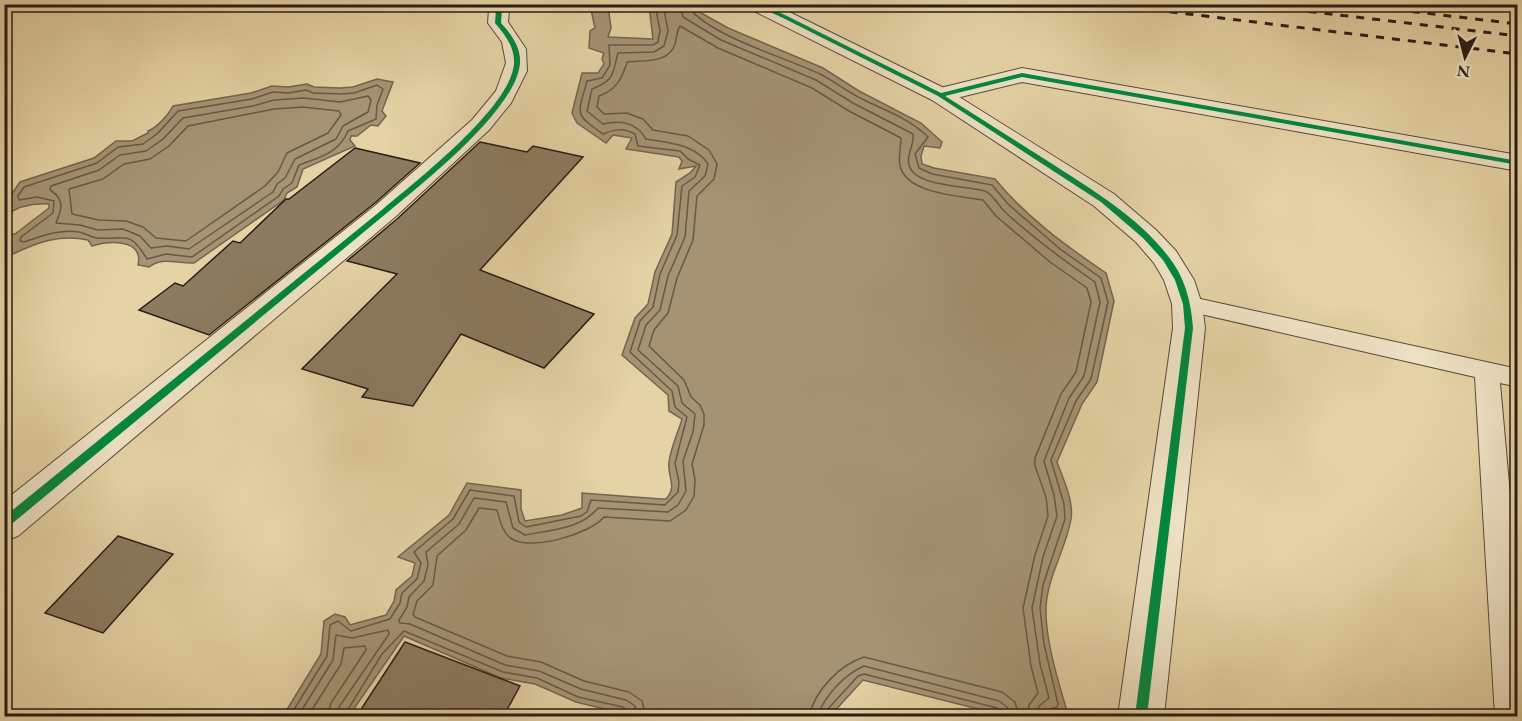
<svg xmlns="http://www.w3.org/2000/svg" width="1522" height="721" viewBox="0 0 1522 721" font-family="'EB Garamond',serif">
	<rect width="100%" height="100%" fill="#e5d3a5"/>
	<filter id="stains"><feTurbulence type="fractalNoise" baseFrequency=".00333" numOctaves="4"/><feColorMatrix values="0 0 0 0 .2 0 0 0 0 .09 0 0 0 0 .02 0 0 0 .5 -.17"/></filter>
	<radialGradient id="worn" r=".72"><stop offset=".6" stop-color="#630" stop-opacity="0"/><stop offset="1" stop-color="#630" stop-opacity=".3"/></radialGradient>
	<g fill="#a59474" stroke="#74644e" stroke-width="1.5">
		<path d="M590 5H608L611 28 608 37 653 39 649 5H687L728 28 823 68 859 91 921 123 942 142 940 148 924 146 921 156 922 164 934 168 995 179C1026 217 1066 246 1106 273L1114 301 1097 382 1082 404 1057 462C1063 479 1074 501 1071 519 1066 549 1047 577 1046 608 1045 639 1058 681 1067 711L1029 716H1006L863 680 830 716H628L621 713 576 702 535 684 501 678 404 636 349 716H283L321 654 324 621 335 614 345 617 350 625 386 615 394 601 396 590 412 576 415 563 398 557 449 515 467 483 521 490V509L525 521 562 515 582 508V493L661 499H666C678 486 667 477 669 462 671 447 678 433 682 419L669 411 668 395 622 355 635 318 648 304 655 272 672 234 676 182 690 173 696 166 679 169 682 161 679 157 626 149 632 138 613 135 606 143 577 123 572 113 582 73H598L604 64 602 59 604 53 589 48 590 31 595 28Z"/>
		<path d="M377 79 393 82 382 111 386 116 378 126 371 125 357 136H351L350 140 355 146 303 169 297 187 287 193 284 200 194 263C177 264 164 256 149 267L138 265C144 238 108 241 92 246L88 240C60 234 38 242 13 254L5 249V234H15L49 208V204C32 203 18 206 5 216V211L8 209 5 204 20 182 94 158 116 141H132L148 133V131C158 127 168 115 173 106L251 93 272 86 288 87 307 84 314 87 340 88 353 87Z"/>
	</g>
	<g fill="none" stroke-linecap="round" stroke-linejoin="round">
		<g stroke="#685845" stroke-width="1.5">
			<path d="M679 4 683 17 721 40 816 80 853 103 913 134C915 147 901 161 914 173 927 186 966 186 985 191 993 194 998 205 1004 211 1032 237 1063 260 1095 282L1100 302 1084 376 1069 398 1044 461 1054 495 1057 516 1043 557 1032 608 1040 664 1049 698 1039 706 1036 716"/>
			<path d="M686 4C707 36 785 57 820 74 836 82 848 93 864 100 887 111 910 119 928 137L915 154 919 168 932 174 992 185 1008 204 1060 249 1101 278 1108 302 1091 379 1076 401 1051 460 1064 504 1065 519 1043 585 1040 608 1044 644 1058 704 1057 707 1046 710 1044 716"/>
			<path d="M377 85 383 89 377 105 376 119 348 131C339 153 320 157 299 165L292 183 283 189 279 196 192 257 166 254 147 259C129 229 126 240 97 238 90 237 85 233 79 232 59 229 42 236 24 242L20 241 21 237 53 213 54 201 37 197 19 200 18 196 24 187 97 163 118 147 143 144 158 133 178 111 252 99 273 92 288 93 306 90 313 93 341 94 354 93Z"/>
			<path d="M368 96 371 100 368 112 343 126 336 139 295 159 285 178 277 184 273 192 189 249 167 246 151 248 140 236 123 229 98 230 80 225 56 223C62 209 65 199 50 190L51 186 99 170 120 155 146 151 163 139 183 118 253 106 274 100 304 98 340 102Z"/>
			<polygon points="303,107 339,111 341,115 328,133 287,153 278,172 265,186 186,241 156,238 143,227 126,221 99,220 72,214 69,189 103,179 124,164 150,159 169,146 188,126 274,109"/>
			<path d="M290 716 327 656 330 625 338 621 351 631 390 619 400 603 402 593 417 579 421 563 414 552 453 519 470 490 514 496 519 522 526 527 581 516 587 512 591 500 665 505 678 492 679 482 675 463 687 417 675 407 672 391 630 352 640 321 653 307 660 274 677 235 682 186 695 177 700 165 688 159 680 151 638 146 635 134C624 128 615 129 603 134 573 113 578 115 587 81L602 78 610 65 609 45H653L658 42 660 31 655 4"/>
			<polyline points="298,716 333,660 336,635 352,638 388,630 389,634 339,707 336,716"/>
			<polyline points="308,716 341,664 344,648 365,646 366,650 331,703 327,716"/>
			<polyline points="344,716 382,654 404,631 503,672 537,678 578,697 623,707 629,711 630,716"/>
			<path d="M637 716 635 706 626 700 581 689 539 671 505 665 410 624 400 623 399 620 407 607 409 597 424 581 428 565 426 552 459 524 474 498 506 502 513 528 525 535C551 530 581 529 598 508L668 512 678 505 686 491 683 461 693 432 695 414 682 403 678 386 638 350 646 325 660 310 668 276 685 237 689 191 705 176 708 164C695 144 669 143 646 139 636 122 621 120 603 124L587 111 592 89C615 80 612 75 618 53L654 52 664 46 668 31 663 4"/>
			<path d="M646 716 642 701 629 692 584 681 541 662 507 656 415 617 413 614 417 601 433 585 437 556 466 530 479 508 497 510C500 520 502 533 512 539 532 551 590 534 604 517L670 521 686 510 694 496 695 480 692 464 704 425V414L700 405 691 397 684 380 649 346 654 330 668 313 677 278 693 240 697 196 714 179 717 164 709 150 688 136 653 130 643 119 627 113 604 114 597 107 599 96C616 90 622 79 627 62 643 60 669 64 675 44 677 38 676 32 680 26L718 48 812 88 849 111 901 138C901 146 898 158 900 166 907 194 960 196 983 200L996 216 1050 262 1087 288 1091 302 1076 372 1061 394 1035 458V466L1046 497 1048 516 1035 555 1023 608 1031 666 1038 693 1029 705 1027 716"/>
			<path d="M809 716C815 691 839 665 864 657L1002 692 1015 702 1019 716"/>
			<path d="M818 716C824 696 845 674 864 666L999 701 1007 707 1010 716"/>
			<polyline points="826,716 827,710 858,676 864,674 997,708 1001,711 1002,716"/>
		</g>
	</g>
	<g fill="#8b7b60" stroke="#2a1b16" stroke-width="1.5">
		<polygon points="480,142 527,152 533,146 583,157 480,270 594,314 544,368 461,334 413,406 362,397 368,389 302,369 397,274 347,261 397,219"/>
		<polygon points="355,148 420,163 375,203 209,335 139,310 175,283 183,286 233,241 240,243 286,199 289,199"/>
		<polygon points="118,536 173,554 103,633 45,613"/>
		<polygon points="405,642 520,686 503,717 356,717"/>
	</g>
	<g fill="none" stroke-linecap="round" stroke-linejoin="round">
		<g stroke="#59493a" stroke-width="2">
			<polygon id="service" points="1187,296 1518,369 1518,387 1500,383 1518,585 1518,716 1495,716 1475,377 1179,309 1176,304 1179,299"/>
		</g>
		<g stroke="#59493a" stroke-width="2">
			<g id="minor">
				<polygon points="492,4 513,4 509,10 508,22 526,49 527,71 511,103 489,130 395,217 18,536 4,541 4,501 376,205 472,120 496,91 506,63 502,42 488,23 489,9"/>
				<polygon points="1022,68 1518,155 1518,171 1022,82 940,102 932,100 928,95 932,90"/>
			</g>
		</g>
		<g stroke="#59493a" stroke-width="2">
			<polygon id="tertiary" points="745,4 773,4 948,90 1114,194 1156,230 1176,251 1194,280 1202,304 1205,328 1164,716 1118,716 1173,328 1172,304 1164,280 1154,263 1136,242 1094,206 932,100 748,8"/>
		</g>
		<use href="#service" fill="#eee2c4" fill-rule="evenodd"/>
		<use href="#minor" fill="#eee2c4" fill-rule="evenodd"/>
		<use href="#tertiary" fill="#eee2c4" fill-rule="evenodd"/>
		<g stroke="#2a1b16" stroke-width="3" stroke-dasharray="8 8" stroke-linecap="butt">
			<polyline points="1106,4 1518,54"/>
			<polyline points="1245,4 1518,36"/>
			<polyline points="1348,4 1518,24"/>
		</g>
		<g stroke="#eee2c4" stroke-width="4">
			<g id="cycleway">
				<path d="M500 4H505L502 9 501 23C511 34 521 47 520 63 517 109 423 183 388 212L8 527 4 528V517L383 209C417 180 510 108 514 64 515 47 505 35 495 23L496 9Z"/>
				<path d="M753 4H761L787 16 941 93 1022 73 1518 161V165L1022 77 945 96C981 119 1018 142 1054 165 1094 191 1138 217 1168 256 1185 277 1191 301 1193 328L1147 716H1135L1185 328 1183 304 1175 280 1163 260 1143 238 1101 202 938 96 783 18Z"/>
			</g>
		</g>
		<use href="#cycleway" fill="#00873e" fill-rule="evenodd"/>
	</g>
	<rect width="1522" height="721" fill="none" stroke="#e5d3a5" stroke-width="24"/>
	<rect x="6" y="6" width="1510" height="709" fill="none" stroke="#2a1b16" stroke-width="3"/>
	<rect x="12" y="12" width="1498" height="697" fill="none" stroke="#2a1b16" stroke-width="1.5"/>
	<g transform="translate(1465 57) rotate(186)" stroke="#eee2c4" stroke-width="4.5" paint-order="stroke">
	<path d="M0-4.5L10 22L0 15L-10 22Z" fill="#2a1b16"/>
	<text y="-9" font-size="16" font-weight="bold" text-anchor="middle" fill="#2a1b16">N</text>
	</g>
	<rect width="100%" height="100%" filter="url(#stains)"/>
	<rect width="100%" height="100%" fill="url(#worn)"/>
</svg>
